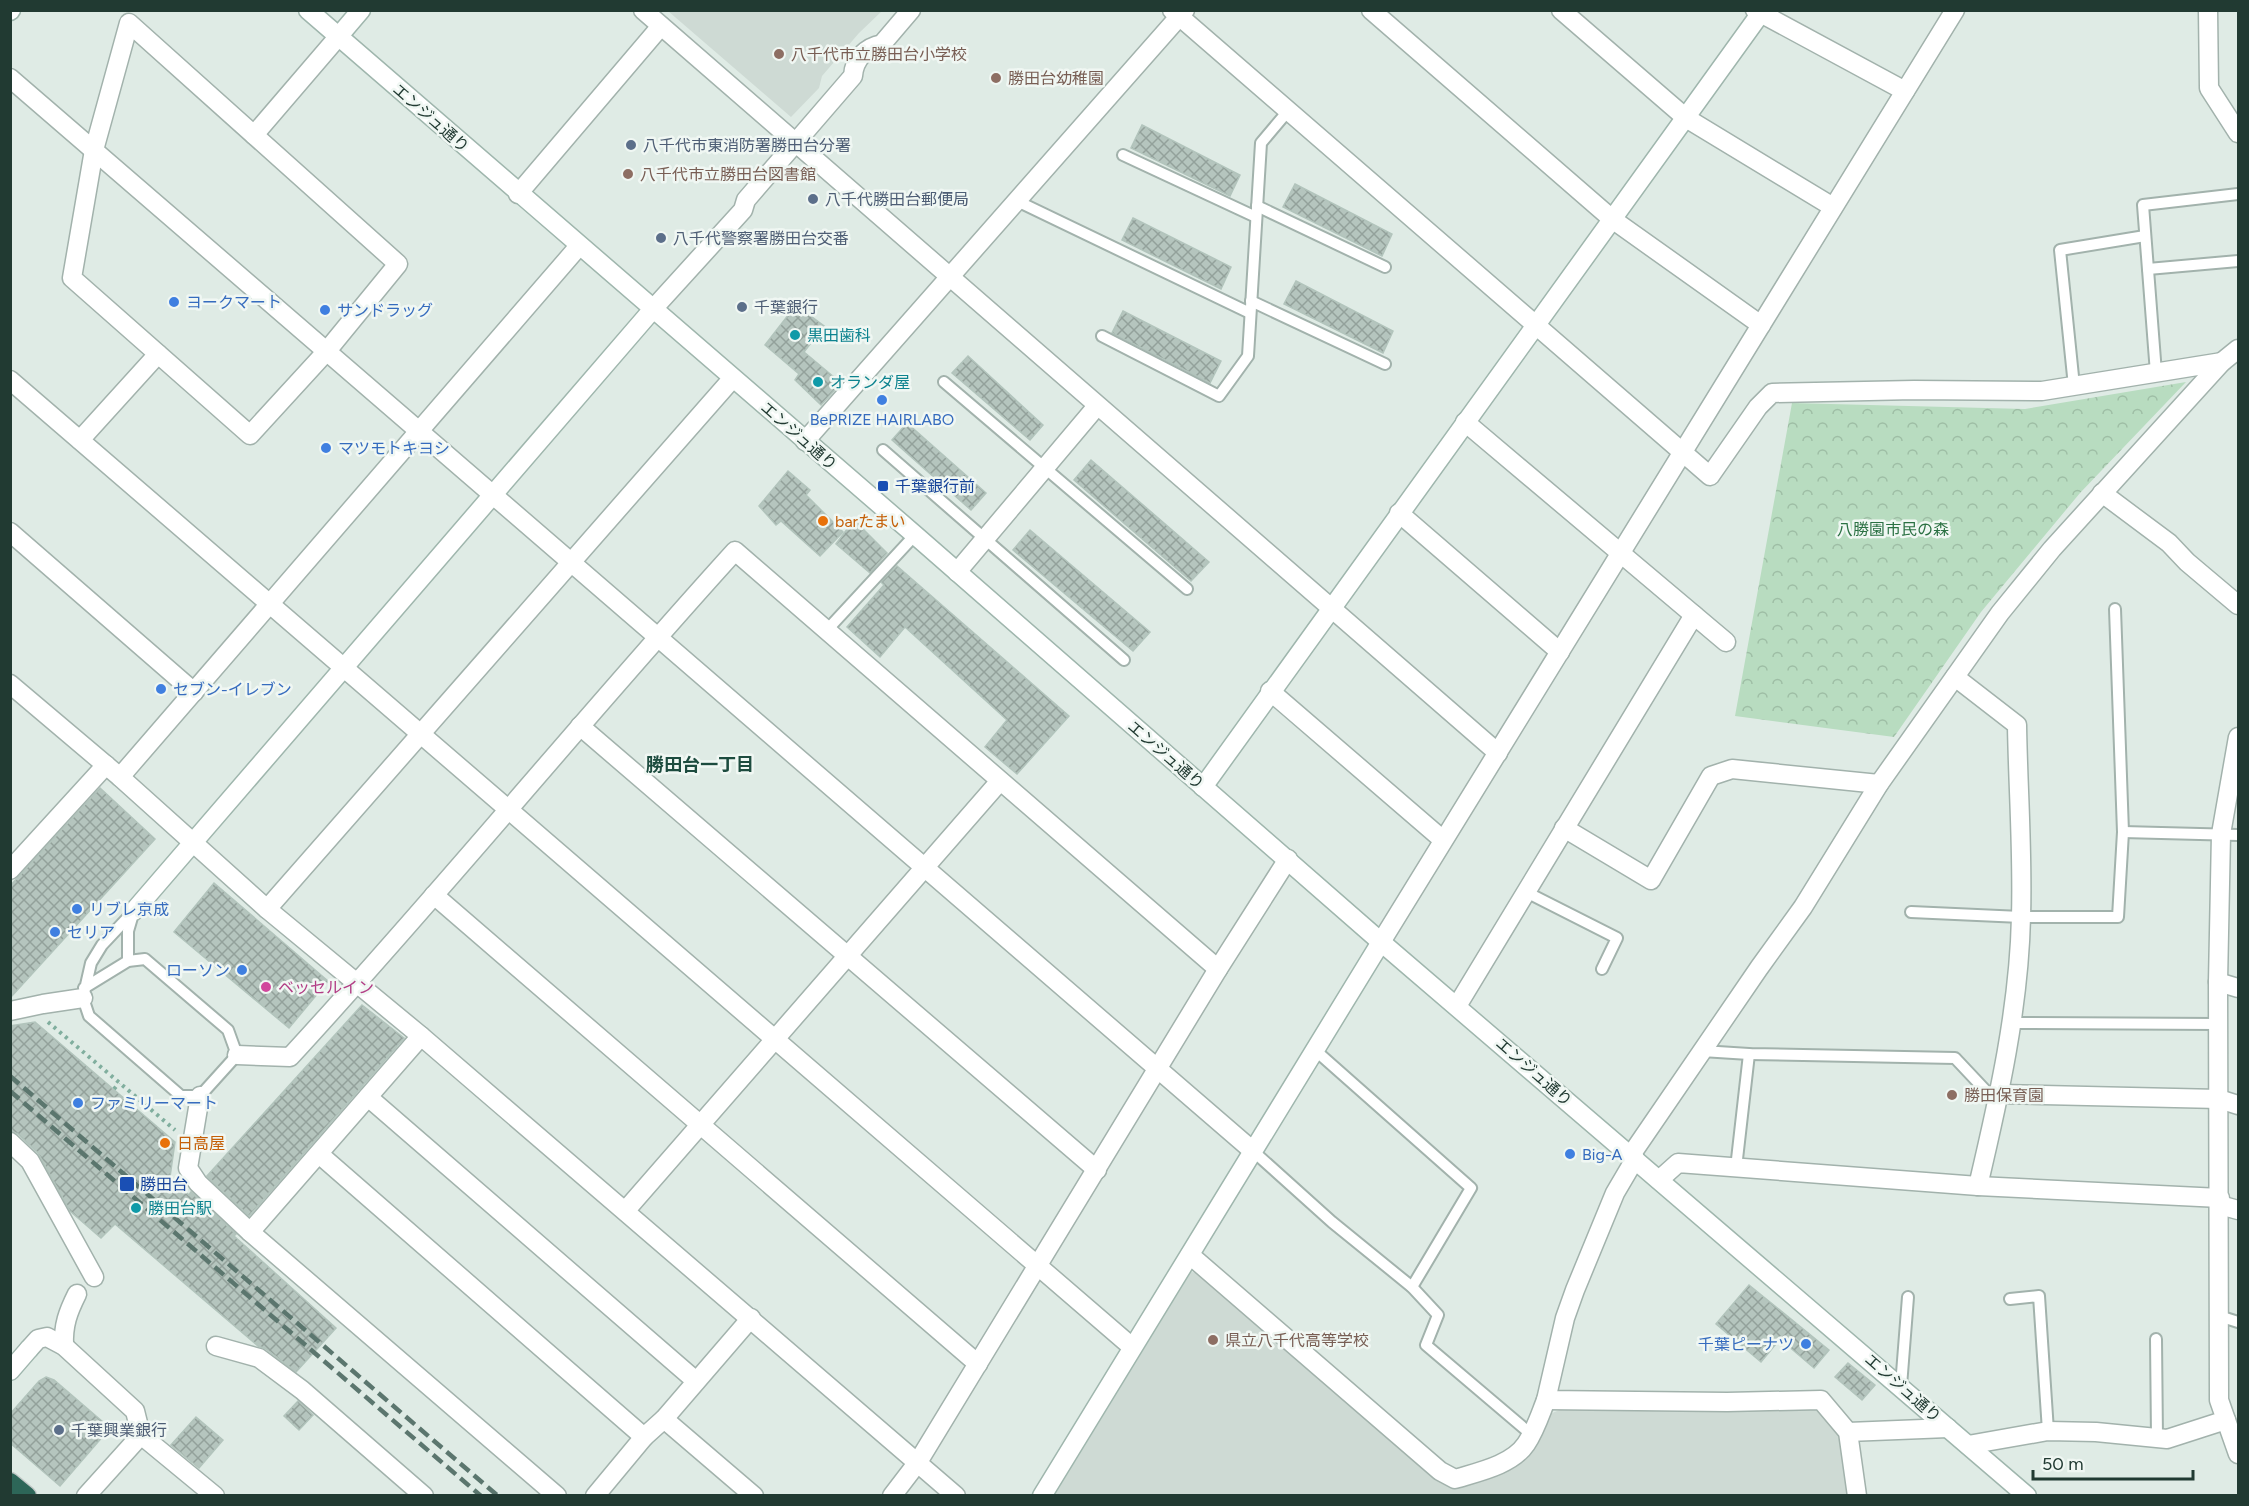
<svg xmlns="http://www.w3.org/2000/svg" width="2249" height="1506" viewBox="0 0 2249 1506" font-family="Figtree,'Noto Sans JP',sans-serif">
	<defs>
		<pattern id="park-crowns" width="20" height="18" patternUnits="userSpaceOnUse" patternTransform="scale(1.5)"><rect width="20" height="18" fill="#b8dcc0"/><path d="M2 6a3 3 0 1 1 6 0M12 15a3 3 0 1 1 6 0" fill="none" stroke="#9ebea5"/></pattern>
		<pattern id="building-cross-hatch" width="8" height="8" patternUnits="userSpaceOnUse" patternTransform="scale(1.5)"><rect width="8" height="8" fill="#b5c5be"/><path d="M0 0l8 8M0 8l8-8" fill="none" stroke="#93a19b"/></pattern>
	</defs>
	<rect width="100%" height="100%" fill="#dfebe5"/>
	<g fill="#cedad4">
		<polygon points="668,11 882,11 859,33 822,76 819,88 791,117"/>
		<polygon points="1191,1272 1198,1273 1438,1479 1453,1488 1504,1471 1550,1414 1564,1408 1818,1408 1841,1435 1849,1496 1054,1496"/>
	</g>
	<polygon fill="url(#park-crowns)" points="2186,382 2080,493 1981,612 1894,737 1735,716 1792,403 2025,409"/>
	<g fill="url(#building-cross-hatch)" stroke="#b2c4bc" stroke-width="1.5">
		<polygon points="1142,125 1240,175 1230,196 1131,148"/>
		<polygon points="1295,184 1392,234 1382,256 1283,207"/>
		<polygon points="1133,218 1231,267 1221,289 1122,240"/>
		<polygon points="1296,281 1393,331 1383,353 1284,304"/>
		<polygon points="796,305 824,326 804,352 841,383 821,405 795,380 799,374 765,345"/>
		<polygon points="1123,311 1221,361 1210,383 1112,333"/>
		<polygon points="968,356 1043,425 1030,440 952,373"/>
		<polygon points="907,423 986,493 971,510 892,440"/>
		<polygon points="1091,460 1209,562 1191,581 1074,480"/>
		<polygon points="788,471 810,490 806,495 843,532 820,556 781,521 776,525 759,506"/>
		<polygon points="854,520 887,553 870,573 836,544"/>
		<polygon points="1030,530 1150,632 1133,651 1013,550"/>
		<polygon points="897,566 1069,716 1017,774 985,747 1007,720 905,627 880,657 847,627 884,585 881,582"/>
		<polygon points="100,788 155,839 10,998 10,886"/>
		<polygon points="214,883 328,981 289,1028 174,932"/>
		<polygon points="362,1005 404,1038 249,1216 207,1176"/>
		<polygon points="35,1022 175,1142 170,1177 189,1195 191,1192 236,1234 234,1236 336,1328 296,1372 266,1349 258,1346 115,1224 101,1238 70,1211 38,1153 18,1134 10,1131 10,1026"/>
		<polygon points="1749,1285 1829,1350 1814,1368 1780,1339 1761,1362 1716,1324"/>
		<polygon points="1848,1363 1875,1385 1862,1400 1835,1377"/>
		<polygon points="46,1377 54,1380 110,1428 60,1486 10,1443 10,1414 39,1381"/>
		<polygon points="298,1401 313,1415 299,1430 284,1416"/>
		<polygon points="196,1417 223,1440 199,1468 171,1445"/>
	</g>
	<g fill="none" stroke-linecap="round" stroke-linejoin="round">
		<g stroke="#a2b2ac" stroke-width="14">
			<g id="lane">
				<polyline points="1123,155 1256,217"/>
				<polyline points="1017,201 1250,313"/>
				<polyline points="1257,206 1385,267"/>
				<polyline points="2148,269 2238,261"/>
				<polyline points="1251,301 1385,364"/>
				<polyline points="1102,336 1219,396 1248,356 1261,143 1288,111"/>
				<polyline points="2156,373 2143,205 2238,194"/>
				<polyline points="944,382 1187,589"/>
				<polyline points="2074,386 2060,250 2145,236"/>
				<polyline points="883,450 1124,660"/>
				<polyline points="827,630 915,535"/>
				<polyline points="2123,832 2238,835"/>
				<polyline points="1526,892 1617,938 1602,969"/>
				<polyline points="1911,912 2021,917 2118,917 2123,832 2115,609"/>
				<polyline points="128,961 128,931 133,914"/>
				<polyline points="84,988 128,961 145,959 228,1030 237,1055 200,1096 181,1096 89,1016 83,998 91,963 102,945 134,911"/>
				<polyline points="2012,1023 2218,1024"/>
				<polyline points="1315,1050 1471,1188 1412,1287"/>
				<polyline points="1702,1051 1749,1054 1955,1058 1987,1092 2000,1094"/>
				<polyline points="1253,1151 1332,1222 1412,1287 1438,1315 1426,1345 1532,1435"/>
				<polyline points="1736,1168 1749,1054"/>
				<polyline points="2010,1299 2039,1296 2048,1431"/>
				<polyline points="2219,1316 2238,1322"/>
				<polyline points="2156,1339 2157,1438"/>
				<polyline points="1901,1386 1908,1297"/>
			</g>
		</g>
		<g stroke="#a2b2ac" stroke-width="21">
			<g id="street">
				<polyline points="643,10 1498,753"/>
				<polyline points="1172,10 1710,476 1758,407 1772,393 1914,390 2042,391 2222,362"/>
				<polyline points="1371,10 1612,219 1761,325"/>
				<polyline points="1561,10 1686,118 1833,207"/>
				<polyline points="1755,10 1905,91"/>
				<polyline points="2208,10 2209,88 2238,133"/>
				<polygon points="129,23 398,264 326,352 250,435 72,278 94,150"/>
				<polyline points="10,78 1253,1151"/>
				<polyline points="254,135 338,37"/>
				<polyline points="518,194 661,26"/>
				<path d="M653 309 743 210 746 200 853 76C854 59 866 47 882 44L911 10"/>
				<polyline points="10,380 1132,1347"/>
				<polyline points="1465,422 1726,642"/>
				<polyline points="80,440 158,354"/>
				<polyline points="805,441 1185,10"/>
				<polyline points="2102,493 2169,543 2187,562 2238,605"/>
				<polyline points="1399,513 1560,652"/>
				<polyline points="10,532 194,692"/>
				<polyline points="957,572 1097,406"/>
				<path d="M1955 677 2017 725C2018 789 2023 853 2021 917 2019 1008 1999 1097 1978 1186"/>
				<polyline points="10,684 120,777 267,909 421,1036 956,1496"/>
				<polyline points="1270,691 1443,840"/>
				<polyline points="580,726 1097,1170"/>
				<polyline points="120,777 579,246"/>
				<polyline points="1564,828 1651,880 1711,776 1732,769 1879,784"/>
				<polyline points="10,870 106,765"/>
				<polyline points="434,895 978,1364"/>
				<polyline points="267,909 732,379"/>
				<polyline points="1381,942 1955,10"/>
				<polyline points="2218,982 2238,988"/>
				<polyline points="1457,1006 1694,615"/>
				<polyline points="10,1011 43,1004 83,998"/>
				<path d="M237 1055 290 1057C442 892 584 717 735 551L1218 969"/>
				<polyline points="2000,1094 2219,1099 2238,1105"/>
				<polyline points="200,1096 188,1168 198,1183 250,1232 557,1496"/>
				<polyline points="368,1097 696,1381"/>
				<polyline points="10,1142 30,1161 94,1277"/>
				<polyline points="319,1154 644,1437"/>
				<polyline points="1631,1155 1759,968 1803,907 1879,784 2000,613 2052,549 2222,362 2238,349"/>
				<polyline points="1635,1159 1615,1193 1575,1290 1565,1318 1546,1400 1727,1402 1821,1400 1848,1432 1857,1496"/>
				<polyline points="1659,1180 1678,1163 1978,1186 2220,1198"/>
				<polyline points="2220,1205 2238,1210"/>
				<polyline points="626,1210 1000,781"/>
				<polyline points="250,1232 421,1036"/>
				<path d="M1190 1255 1440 1471 1455 1479C1478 1472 1512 1465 1526 1444 1535 1431 1540 1415 1546 1400"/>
				<path d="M64 1346C63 1325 68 1312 77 1294"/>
				<polyline points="216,1346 259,1358 302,1390 424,1496"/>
				<polyline points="29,1349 38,1339 47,1337 64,1346 135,1411 141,1435 215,1496"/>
				<polyline points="664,1419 754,1496"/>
				<polyline points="2226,1420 2238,1454"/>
				<polyline points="1848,1432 1948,1428"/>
				<polyline points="1968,1445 2048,1431 2096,1432 2167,1439 2226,1420 2219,1400 2218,982 2221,834 2238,737"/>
				<polyline points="86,1496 141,1435"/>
				<polyline points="595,1496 644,1437 664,1419 751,1318"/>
				<polyline points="892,1496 918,1462 1218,969 1288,859"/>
			</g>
		</g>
		<g stroke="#9fb6ad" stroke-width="21">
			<g id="secondary">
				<polyline points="308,10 915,535 1381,942 2027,1496"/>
				<polyline points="10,11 11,10"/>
				<polyline points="338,37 361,10"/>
				<polyline points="1203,787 1763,10"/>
				<polyline points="134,911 653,309"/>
				<polyline points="10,1371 29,1349"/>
				<polyline points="1042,1496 1381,942"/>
			</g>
		</g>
		<g stroke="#c1c8c6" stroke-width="21">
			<polyline id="highway" points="10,1482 27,1496"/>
		</g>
		<g stroke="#80ae9e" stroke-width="4" stroke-dasharray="3 4.5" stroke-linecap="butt">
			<polyline points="48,1022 175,1130"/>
			<polyline points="114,1089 119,1083"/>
		</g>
		<use href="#lane" stroke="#fff" stroke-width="10"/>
		<use href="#street" stroke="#fff" stroke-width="18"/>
		<use href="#secondary" stroke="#fff" stroke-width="18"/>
		<use href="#highway" stroke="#2d6658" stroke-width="18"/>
		<g stroke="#5b766e" stroke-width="4.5" stroke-dasharray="12 6" stroke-linecap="butt">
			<polyline points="10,1076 498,1496"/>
			<polyline points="10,1091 481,1496"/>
		</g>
	</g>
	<g fill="#8d6e63" stroke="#f0f7f3" stroke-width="2">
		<circle cx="779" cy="54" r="6"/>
		<circle cx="996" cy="78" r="6"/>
		<circle cx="628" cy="174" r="6"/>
		<circle cx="1952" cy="1095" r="6"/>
		<circle cx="1213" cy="1340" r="6"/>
	</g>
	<g fill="#5c6f8a" stroke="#f0f7f3" stroke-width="2">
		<circle cx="631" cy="145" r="6"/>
		<circle cx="813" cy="199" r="6"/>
		<circle cx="661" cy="238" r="6"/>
		<circle cx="742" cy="307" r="6"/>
		<circle cx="59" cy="1430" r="6"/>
	</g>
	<g fill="#3f7fe0" stroke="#f0f7f3" stroke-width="2">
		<circle cx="174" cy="302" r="6"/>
		<circle cx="325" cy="310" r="6"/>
		<circle cx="882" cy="400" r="6"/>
		<circle cx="326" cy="448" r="6"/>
		<circle cx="161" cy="689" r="6"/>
		<circle cx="77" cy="909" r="6"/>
		<circle cx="55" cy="932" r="6"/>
		<circle cx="242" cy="970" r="6"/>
		<circle cx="78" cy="1103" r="6"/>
		<circle cx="1570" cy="1154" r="6"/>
		<circle cx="1806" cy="1344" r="6"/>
	</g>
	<g fill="#0f9aa8" stroke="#f0f7f3" stroke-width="2">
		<circle cx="795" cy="335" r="6"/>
		<circle cx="818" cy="382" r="6"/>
		<circle cx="136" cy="1208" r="6"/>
	</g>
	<g fill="#1a4fb4" stroke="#f0f7f3" stroke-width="2">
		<rect x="877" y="480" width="12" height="12" rx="3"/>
		<rect x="119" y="1176" width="16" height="16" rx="3"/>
	</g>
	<g fill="#e8710a" stroke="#f0f7f3" stroke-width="2">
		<circle cx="823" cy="521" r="6"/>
		<circle cx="165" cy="1143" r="6"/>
	</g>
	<circle fill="#d1479c" stroke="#f0f7f3" stroke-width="2" cx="266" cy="987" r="6"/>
	<g text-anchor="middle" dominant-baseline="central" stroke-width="5" stroke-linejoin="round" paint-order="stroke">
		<g font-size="16" fill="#785e54" stroke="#f0f7f3" text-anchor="start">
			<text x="791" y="54">八千代市立勝田台小学校</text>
			<text x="1008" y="78">勝田台幼稚園</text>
			<text x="640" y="174">八千代市立勝田台図書館</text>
			<text x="1964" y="1095">勝田保育園</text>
			<text x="1225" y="1340">県立八千代高等学校</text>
		</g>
		<g font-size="16" fill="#213a32" stroke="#f0f7f3">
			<text transform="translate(431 118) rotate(41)">エンジュ通り</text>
			<text transform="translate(799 436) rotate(41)">エンジュ通り</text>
			<text transform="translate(1166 755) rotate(41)">エンジュ通り</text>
			<text transform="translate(1534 1072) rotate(41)">エンジュ通り</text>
			<text transform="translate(1903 1388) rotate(41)">エンジュ通り</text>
		</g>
		<g font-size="16" fill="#4e5e75" stroke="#f0f7f3" text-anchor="start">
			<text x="643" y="145">八千代市東消防署勝田台分署</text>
			<text x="825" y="199">八千代勝田台郵便局</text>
			<text x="673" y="238">八千代警察署勝田台交番</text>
			<text x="754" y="307">千葉銀行</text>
			<text x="71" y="1430">千葉興業銀行</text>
		</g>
		<g font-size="16" fill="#366cbe" stroke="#f0f7f3" text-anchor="start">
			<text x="186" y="302">ヨークマート</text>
			<text x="337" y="310">サンドラッグ</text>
			<text x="882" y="419" text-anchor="middle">BePRIZE HAIRLABO</text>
			<text x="338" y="448">マツモトキヨシ</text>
			<text x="173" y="689">セブン-イレブン</text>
			<text x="89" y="909">リブレ京成</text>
			<text x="67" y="932">セリア</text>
			<text x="230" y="970" text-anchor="end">ローソン</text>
			<text x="90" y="1103">ファミリーマート</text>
			<text x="1582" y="1154">Big-A</text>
			<text x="1794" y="1344" text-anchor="end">千葉ピーナツ</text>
		</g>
		<g font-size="16" fill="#0d838f" stroke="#f0f7f3" text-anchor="start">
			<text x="807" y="335">黒田歯科</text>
			<text x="830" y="382">オランダ屋</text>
			<text x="148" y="1208">勝田台駅</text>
		</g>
		<g font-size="16" fill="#164399" stroke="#f0f7f3" text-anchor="start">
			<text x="895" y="486">千葉銀行前</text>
			<text x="140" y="1184">勝田台</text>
		</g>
		<g font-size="16" fill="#c56008" stroke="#f0f7f3" text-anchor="start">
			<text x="835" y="521">barたまい</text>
			<text x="177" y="1143">日高屋</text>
		</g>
		<g font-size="16" fill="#2b7143" stroke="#f0f7f3">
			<text x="1893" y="529">八勝園市民の森</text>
		</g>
		<g font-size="16" fill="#b23c85" stroke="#f0f7f3" text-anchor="start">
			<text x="278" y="987">ベッセルイン</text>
		</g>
		<g font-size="18" font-weight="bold" fill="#1d4c3f" stroke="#f0f7f3">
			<text x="700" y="765">勝田台一丁目</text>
		</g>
	</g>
	<rect width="2249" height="1506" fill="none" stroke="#213a32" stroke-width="24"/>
	<path d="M2033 1470v9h160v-9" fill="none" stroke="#213a32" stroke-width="3"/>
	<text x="2042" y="1470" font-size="18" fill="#213a32" stroke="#f0f7f3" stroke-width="4.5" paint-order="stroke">50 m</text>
</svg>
